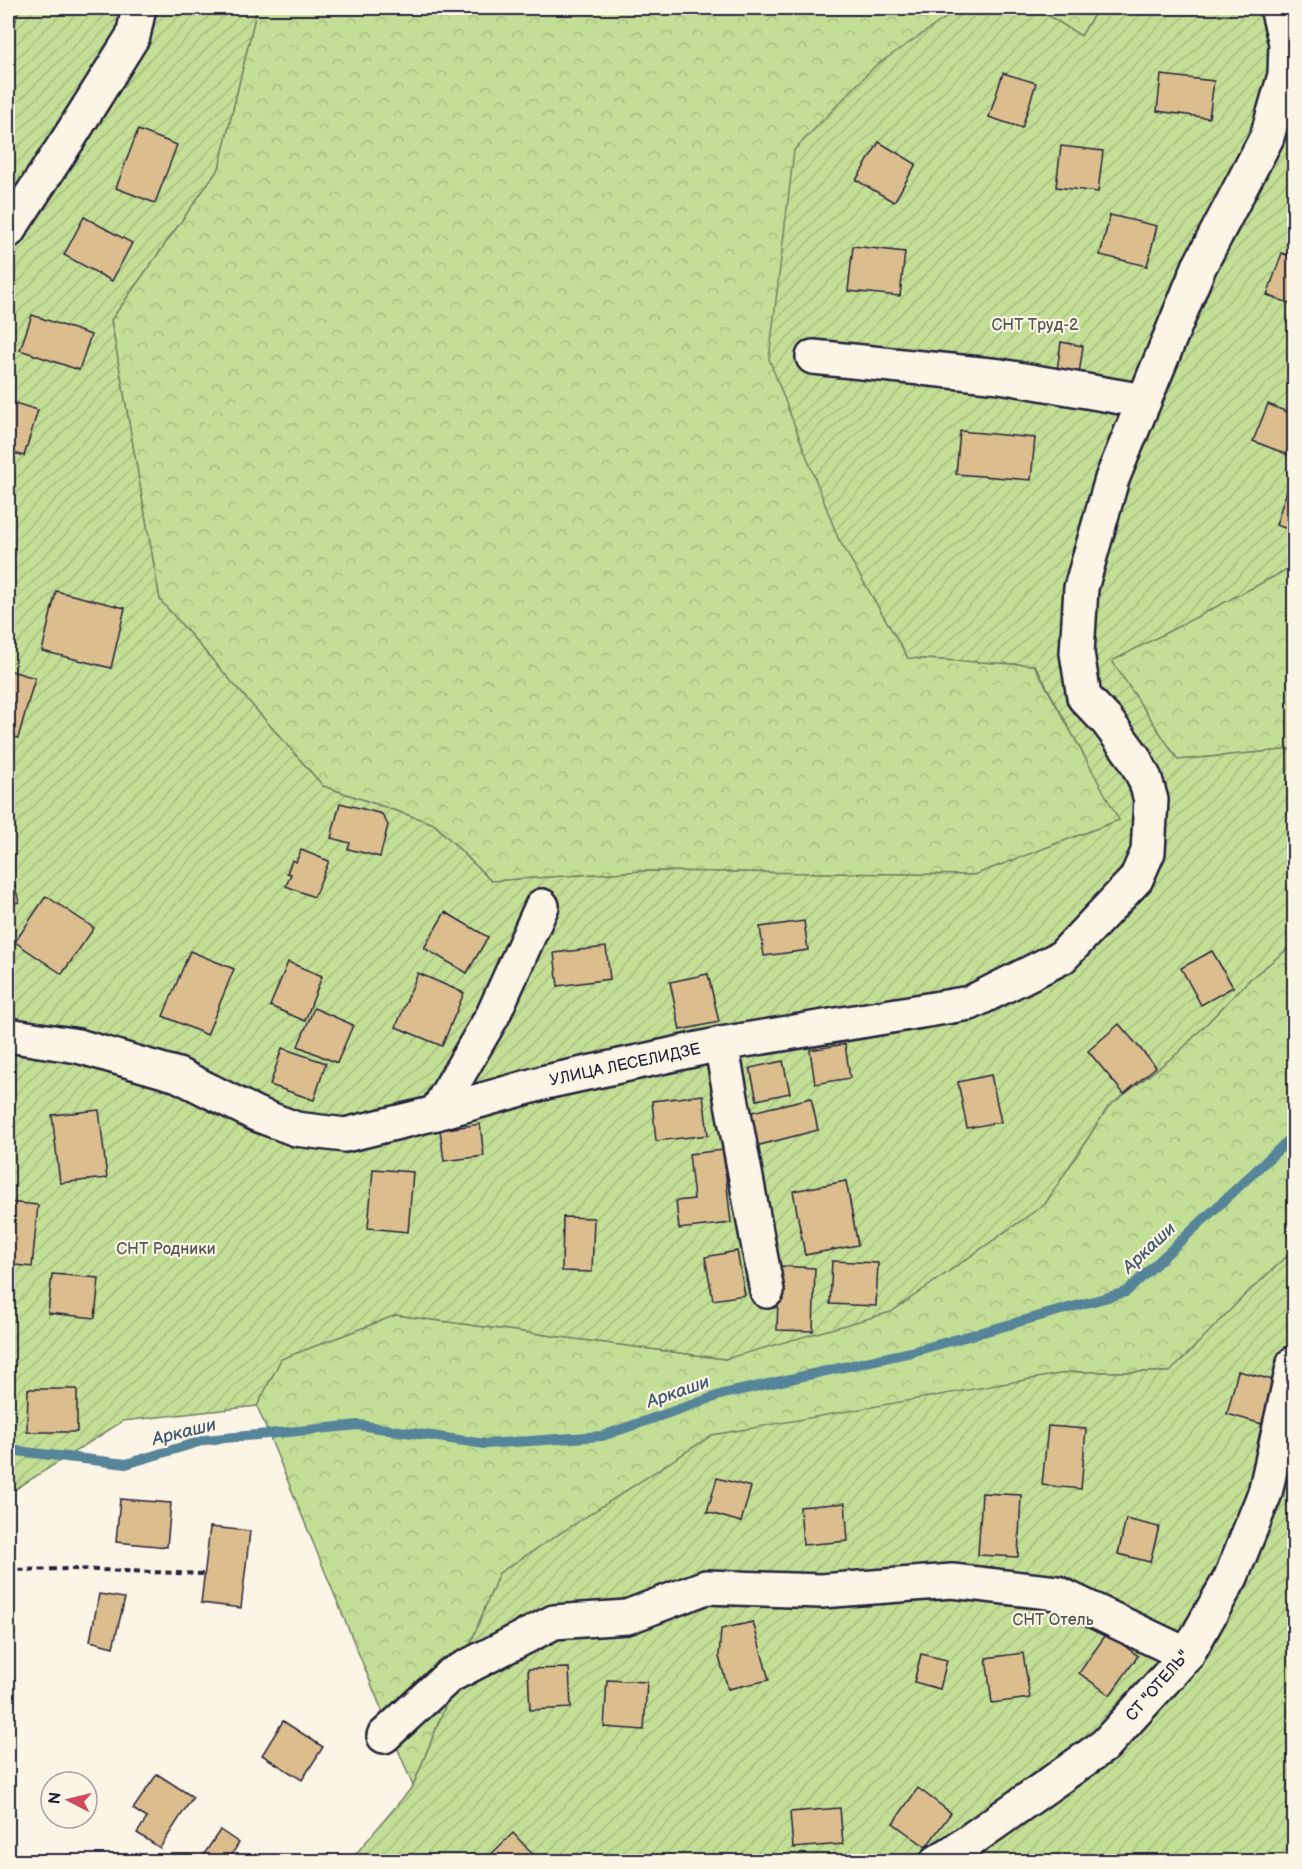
<svg xmlns="http://www.w3.org/2000/svg" width="1302" height="1869" viewBox="0 0 1302 1869" font-family="'Balsamiq Sans',sans-serif">
	<defs>
		<pattern id="forest-crowns" width="20" height="18" patternUnits="userSpaceOnUse" patternTransform="scale(1.5)"><rect width="20" height="18" fill="#c3de95"/><path d="M2 6a3 3 0 1 1 6 0M12 15a3 3 0 1 1 6 0" fill="none" stroke="#a7be81"/></pattern>
		<pattern id="garden-furrows" width="10" height="10" patternUnits="userSpaceOnUse" patternTransform="scale(1.5)"><rect width="10" height="10" fill="#c3de95"/><path d="M-1 1l2-2M0 10L10 0M9 11l2-2" fill="none" stroke="#a7be81"/></pattern>
	</defs>
	<rect width="100%" height="100%" fill="#fcf5e5"/>
	<filter id="ink" filterUnits="userSpaceOnUse"><feTurbulence type="fractalNoise" baseFrequency=".0167" numOctaves="2"/><feDisplacementMap in="SourceGraphic" scale="12" xChannelSelector="R" yChannelSelector="G"/><feConvolveMatrix kernelMatrix="1 2 1 2 8 2 1 2 1" color-interpolation-filters="sRGB"/></filter>
	<g filter="url(#ink)">
		<g fill="url(#forest-crowns)" stroke="#728068" stroke-width="1.5">
			<polygon points="8,8 19,8 8,53"/>
			<polygon points="257,8 1098,8 1081,36 1041,11 908,658 1034,665 1120,820 974,875 644,871 491,881 434,824 323,786 160,600 111,320 219,168"/>
			<polygon points="1294,566 1294,749 1178,760 1111,661"/>
			<polygon points="1294,944 1294,1250 1242,1298 1171,1372 1071,1372 499,1573 413,1786 257,1406 281,1359 396,1315 725,1359 1045,1204 1108,1107 1179,1052 1250,979"/>
		</g>
		<g fill="url(#garden-furrows)" stroke="#728068" stroke-width="1.5">
			<polygon points="19,8 257,8 219,168 111,320 160,600 323,786 434,824 491,881 644,871 974,875 1119,820 1035,665 908,658 838,538 769,359 794,150 875,66 953,13 1041,11 1081,36 1098,8 1294,8 1294,566 1112,661 1178,760 1294,749 1294,944 1250,979 1179,1052 1108,1107 1045,1204 891,1312 725,1359 396,1315 281,1359 257,1406 123,1421 8,1494 8,53"/>
			<polygon points="1294,1250 1294,1861 349,1862 413,1786 499,1573 712,1435 1071,1372 1170,1372 1242,1298"/>
		</g>
		<g fill="none" stroke-linecap="round" stroke-linejoin="round">
			<polyline stroke="#568499" stroke-width="10" points="8,1450 126,1464 205,1440 359,1425 485,1444 602,1436 723,1394 911,1352 1126,1292 1294,1135"/>
		</g>
		<g fill="#dbbd8e" stroke="#22223b" stroke-width="1.5">
			<polygon points="1003,73 1036,83 1022,128 989,117"/>
			<polygon points="1161,75 1214,81 1209,118 1157,111"/>
			<polygon points="1294,106 1294,138 1283,134"/>
			<polygon points="138,130 177,145 155,203 116,188"/>
			<polygon points="879,142 916,164 894,202 856,180"/>
			<polygon points="1061,146 1103,151 1098,192 1056,187"/>
			<polygon points="1110,215 1157,226 1147,266 1100,255"/>
			<polygon points="84,217 132,243 112,281 64,255"/>
			<polygon points="853,246 905,252 900,296 848,291"/>
			<polygon points="1282,253 1294,258 1294,305 1267,295"/>
			<polygon points="32,315 91,335 79,370 20,350"/>
			<polygon points="1061,342 1083,346 1078,381 1056,378"/>
			<polygon points="8,401 38,410 24,456 8,451"/>
			<polygon points="1268,404 1294,415 1294,442 1289,455 1253,441"/>
			<polygon points="960,431 1035,438 1031,480 956,474"/>
			<polygon points="1289,483 1294,485 1294,531 1276,525"/>
			<polygon points="56,591 125,608 111,668 42,651"/>
			<polygon points="8,670 35,678 18,738 8,735"/>
			<polygon points="340,803 382,814 388,825 380,857 348,849 350,843 331,838"/>
			<polygon points="301,850 329,861 314,897 286,886 291,874 287,873 292,860 296,862"/>
			<polygon points="9,862 19,902 8,905 8,863"/>
			<polygon points="46,896 94,928 62,974 15,942"/>
			<polygon points="445,912 488,937 467,973 424,948"/>
			<polygon points="804,921 808,950 764,956 760,927"/>
			<polygon points="606,947 610,979 558,986 554,953"/>
			<polygon points="190,951 234,969 207,1035 163,1016"/>
			<polygon points="1212,951 1233,987 1201,1005 1181,968"/>
			<polygon points="288,962 322,976 305,1021 270,1006"/>
			<polygon points="418,973 464,993 442,1046 396,1027"/>
			<polygon points="708,974 719,1022 680,1030 670,982"/>
			<polygon points="314,1008 353,1025 337,1063 298,1046"/>
			<polygon points="1119,1024 1156,1067 1124,1094 1088,1051"/>
			<polygon points="845,1044 850,1078 815,1084 810,1050"/>
			<polygon points="282,1048 326,1063 314,1100 270,1085"/>
			<polygon points="783,1061 790,1093 757,1100 750,1068"/>
			<polygon points="991,1075 1001,1122 967,1128 958,1082"/>
			<polygon points="703,1095 708,1135 656,1141 652,1101"/>
			<polygon points="811,1098 818,1130 756,1146 748,1113"/>
			<polygon points="99,1110 107,1178 60,1183 52,1115"/>
			<polygon points="480,1124 484,1156 444,1161 440,1130"/>
			<polygon points="723,1150 731,1223 679,1229 676,1201 694,1199 689,1154"/>
			<polygon points="373,1169 413,1172 408,1232 368,1228"/>
			<polygon points="846,1181 858,1245 805,1255 793,1191"/>
			<polygon points="8,1202 38,1205 32,1267 8,1264"/>
			<polygon points="563,1217 594,1218 592,1272 562,1271"/>
			<polygon points="737,1251 745,1295 713,1300 705,1257"/>
			<polygon points="832,1261 878,1263 876,1306 830,1304"/>
			<polygon points="779,1266 815,1268 813,1331 777,1330"/>
			<polygon points="52,1274 99,1278 95,1318 48,1313"/>
			<polygon points="1238,1371 1277,1381 1266,1425 1227,1414"/>
			<polygon points="28,1389 77,1389 77,1432 27,1432"/>
			<polygon points="1048,1426 1086,1429 1081,1489 1042,1485"/>
			<polygon points="717,1478 751,1487 741,1522 707,1512"/>
			<polygon points="982,1493 1021,1495 1018,1557 978,1555"/>
			<polygon points="120,1499 171,1503 167,1547 116,1542"/>
			<polygon points="845,1503 848,1541 803,1545 800,1507"/>
			<polygon points="1126,1519 1159,1527 1150,1562 1118,1554"/>
			<polygon points="210,1527 250,1531 241,1608 201,1603"/>
			<polygon points="99,1594 125,1598 113,1647 90,1641"/>
			<polygon points="753,1622 769,1680 728,1689 719,1657 721,1629"/>
			<polygon points="1107,1633 1138,1656 1110,1695 1079,1673"/>
			<polygon points="1023,1653 1030,1698 992,1703 986,1658"/>
			<polygon points="921,1654 947,1660 940,1689 914,1682"/>
			<polygon points="569,1668 571,1708 530,1710 528,1669"/>
			<polygon points="607,1680 647,1682 644,1730 604,1727"/>
			<polygon points="283,1721 323,1747 302,1780 262,1755"/>
			<polygon points="157,1774 193,1797 160,1848 137,1833 147,1818 133,1809"/>
			<polygon points="918,1788 951,1813 926,1847 893,1823"/>
			<polygon points="840,1808 843,1844 793,1848 790,1812"/>
			<polygon points="220,1830 239,1843 227,1862 199,1862"/>
			<polygon points="513,1833 540,1862 483,1862"/>
		</g>
		<g fill="none" stroke-linecap="round" stroke-linejoin="round">
			<g stroke="#22223b" stroke-width="38">
				<g id="minor">
					<polyline points="8,231 71,135 133,36 139,8"/>
					<polyline points="813,357 1000,376 1144,401"/>
					<polyline points="8,1035 78,1046 178,1075 256,1114 296,1129 345,1135 436,1113 546,1082 721,1044 970,1003 1062,957 1136,879 1148,852 1151,800 1145,779 1133,756 1107,721 1084,697 1077,653 1081,588 1112,479 1199,267 1267,137 1285,75 1286,43 1277,8"/>
					<polyline points="721,1044 767,1291"/>
					<polyline points="436,1113 493,1015 542,906"/>
					<polyline points="384,1736 449,1676 554,1622 627,1617 706,1587 821,1591 952,1581 1057,1593 1187,1655"/>
					<polyline points="937,1862 955,1851 1105,1745 1187,1655 1231,1577 1265,1493 1294,1363"/>
				</g>
			</g>
			<polyline stroke="#22223b" stroke-width="4" stroke-dasharray="6 4.5" stroke-linecap="butt" points="8,1570 73,1569 204,1574"/>
			<use href="#minor" stroke="#fcf5e5" stroke-width="33"/>
		</g>
	</g>
	<g text-anchor="middle" dominant-baseline="central" stroke-width="4.5" stroke-linejoin="round" paint-order="stroke">
		<g font-size="16" fill="#525a56" stroke="#fcf5e5">
			<text x="1035" y="325">СНТ Труд-2</text>
			<text x="166" y="1249">СНТ Родники</text>
			<text x="1053" y="1620">СНТ Отель</text>
		</g>
		<g font-size="16" fill="#22223b" stroke="#fcf5e5">
			<text transform="translate(625 1065) rotate(-12)">УЛИЦА ЛЕСЕЛИДЗЕ</text>
			<text transform="translate(1158 1686) rotate(-49)">СТ "ОТЕЛЬ"</text>
		</g>
		<g font-size="18" font-style="italic" fill="#405b72" stroke="#fcf5e5">
			<text transform="translate(1149 1248) rotate(-43)">Аркаши</text>
			<text transform="translate(678 1392) rotate(-19)">Аркаши</text>
			<text transform="translate(184 1432) rotate(-14)">Аркаши</text>
		</g>
	</g>
	<rect width="1302" height="1869" fill="none" stroke="#fcf5e5" stroke-width="30"/>
	<rect x="15" y="15" width="1272" height="1839" fill="none" stroke="#22223b" stroke-width="2" filter="url(#ink)"/>
	<g transform="translate(69 1800) rotate(277)"><circle r="28" fill="#fcf5e5" stroke="#a5a1a1" stroke-width="1.5"/>
	<path d="M0-4.5L10 22L0 15L-10 22Z" fill="#d1495b"/>
	<text y="-9" font-size="16" font-weight="bold" text-anchor="middle" fill="#22223b">N</text>
	</g>
</svg>
